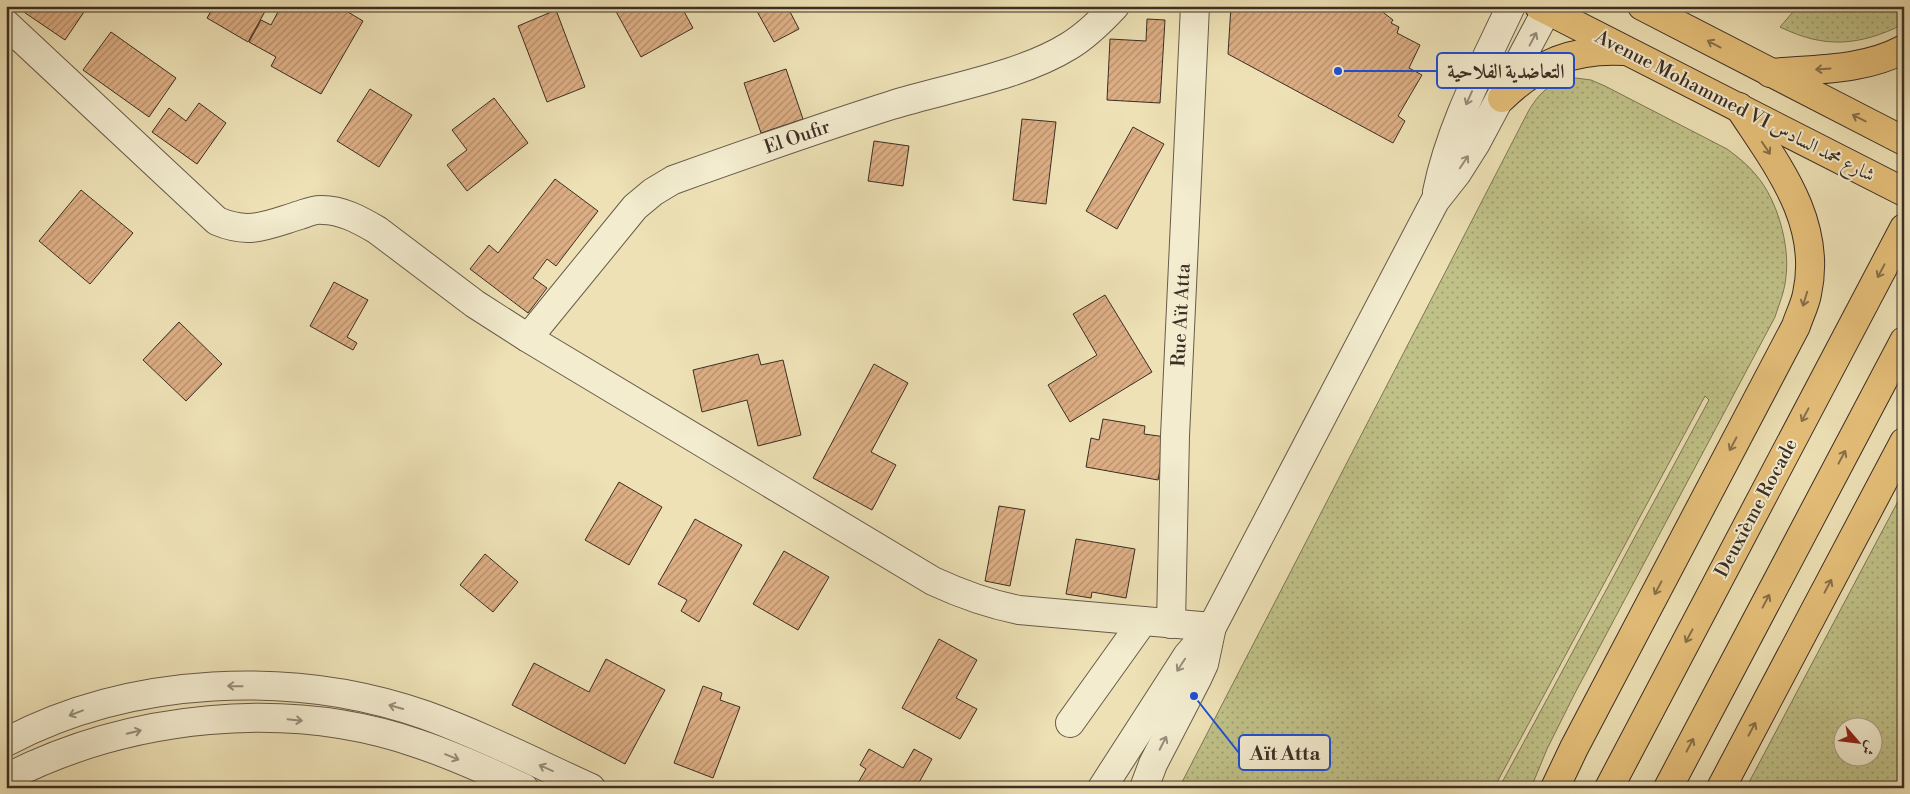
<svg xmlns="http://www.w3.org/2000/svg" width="1910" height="794" viewBox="0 0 1910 794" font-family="'Libre Bodoni',Amiri,serif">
	<defs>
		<pattern id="grass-dots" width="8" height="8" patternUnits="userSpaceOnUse" patternTransform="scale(1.25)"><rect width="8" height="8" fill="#c0c188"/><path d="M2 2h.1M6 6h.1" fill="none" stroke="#9d9d6f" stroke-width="1.8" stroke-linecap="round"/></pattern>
		<pattern id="building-hatch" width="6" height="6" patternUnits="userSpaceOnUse" patternTransform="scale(1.25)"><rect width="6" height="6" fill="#ddae84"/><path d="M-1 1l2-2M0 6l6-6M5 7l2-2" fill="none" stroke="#b48e6c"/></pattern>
	</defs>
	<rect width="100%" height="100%" fill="#ede1b5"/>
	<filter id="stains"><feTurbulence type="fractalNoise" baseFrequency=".004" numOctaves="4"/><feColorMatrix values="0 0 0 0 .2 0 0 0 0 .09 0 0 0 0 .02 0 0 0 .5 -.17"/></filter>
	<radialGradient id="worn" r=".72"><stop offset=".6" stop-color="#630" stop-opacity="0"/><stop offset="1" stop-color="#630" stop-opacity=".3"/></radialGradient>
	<g fill="url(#grass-dots)" stroke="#7e7856" fill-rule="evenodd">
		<path d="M1798 6H1904V24C1859 46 1825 49 1780 27Z"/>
		<path d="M1576 78 1591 80 1605 86 1727 149C1738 157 1748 165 1756 175 1777 199 1790 245 1786 276 1785 291 1779 304 1775 317L1575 693 1547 749 1531 788H1499L1709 400 1705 396 1494 788H1179L1529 110C1542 89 1552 82 1576 78Z"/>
		<path d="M1904 490V788H1746ZM1842 726H1872V756H1842Z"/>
	</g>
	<g fill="url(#building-hatch)" stroke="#3c2e25">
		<polygon points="15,6 88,6 65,40"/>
		<polygon points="214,6 268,6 248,42 207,18"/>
		<polygon points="281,6 290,6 294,8 295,6 338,6 363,21 321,94 271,66 276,57 249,42 261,20 271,25"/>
		<polygon points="613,6 681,6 693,28 641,57"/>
		<polygon points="754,6 787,6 799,29 774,42"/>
		<polygon points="1231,6 1375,6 1393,20 1391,23 1399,27 1397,33 1420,45 1409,68 1422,75 1398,116 1405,121 1393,143 1228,54"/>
		<polygon points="556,10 585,87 547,102 518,26"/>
		<polygon points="1147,19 1165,20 1160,103 1107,100 1110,39 1146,41"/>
		<polygon points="111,32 176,78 149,117 83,70"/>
		<polygon points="786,69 803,119 761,133 744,83"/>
		<polygon points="370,89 412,115 379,167 337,141"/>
		<polygon points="494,98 528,143 467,191 447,165 467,150 452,130"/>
		<polygon points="199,103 226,123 197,164 152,132 169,108 186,121"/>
		<polygon points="1022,119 1056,122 1046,204 1013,200"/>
		<polygon points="1133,127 1164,144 1117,229 1086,211"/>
		<polygon points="874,141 909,146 903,186 868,181"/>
		<polygon points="555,179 598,211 556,266 547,259 533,278 547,288 528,313 470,269 489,245 498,253"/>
		<polygon points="81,190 133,233 90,284 39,241"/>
		<polygon points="334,282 368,300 347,337 357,343 353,350 310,326"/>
		<polygon points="1105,295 1152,372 1070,422 1048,385 1097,355 1073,314"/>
		<polygon points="179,322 222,364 186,401 143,360"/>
		<polygon points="758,354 761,365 783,360 801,435 758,446 747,400 702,412 693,370"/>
		<polygon points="874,364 908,383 871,452 896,465 872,510 813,478"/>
		<polygon points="1103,419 1145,426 1144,434 1166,437 1158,480 1086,467 1091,438 1099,440"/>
		<polygon points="619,482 662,507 629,565 585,540"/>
		<polygon points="999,506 1025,510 1010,586 985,581"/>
		<polygon points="695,519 742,545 699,622 681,611 687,600 658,584"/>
		<polygon points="1076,539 1135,549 1126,598 1092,592 1091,598 1066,594"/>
		<polygon points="784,551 829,577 798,630 753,604"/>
		<polygon points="485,554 518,582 493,612 460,585"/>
		<polygon points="939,639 977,660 956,698 977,709 960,739 902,708"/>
		<polygon points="606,659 665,690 625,764 512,705 534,663 589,692"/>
		<polygon points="703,686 722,693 720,700 740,707 713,778 674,763"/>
		<polygon points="869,749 903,768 914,749 932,759 916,788 855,788 866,769 860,765"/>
	</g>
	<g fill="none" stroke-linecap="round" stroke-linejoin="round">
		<g stroke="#685b49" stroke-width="30">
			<g id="minor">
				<path d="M6 24 217 221C250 235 267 225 300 215 306 213 315 209 322 210 342 210 360 220 377 230L475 304 528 338 933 581C961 594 989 604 1019 610L1212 627"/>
				<path d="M1437 192C1450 127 1483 66 1511 6"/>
				<path d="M528 338 635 207 653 192 673 180C746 154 819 128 892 105 947 88 1021 76 1069 46 1086 36 1101 21 1115 6"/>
				<polyline points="1171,624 1175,436 1195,6"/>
				<polyline points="1070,723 1143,621"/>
				<path d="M6 742C131 676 293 669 425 715 481 735 536 763 591 788"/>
				<path d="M6 778C129 715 287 698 419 744 455 756 490 772 524 788"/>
				<polyline points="1102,788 1187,656 1212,627 1435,201 1457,173 1476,143 1549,6"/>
				<polyline points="1144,788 1153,764 1198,677 1204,664 1211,631"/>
			</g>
		</g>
		<g stroke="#3c2e25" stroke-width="30">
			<g id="major">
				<polyline points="1539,6 1904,192"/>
				<polyline points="1642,6 1904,141"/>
				<path d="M1502 98C1538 63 1574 48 1625 51"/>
			</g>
		</g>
		<g stroke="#3c2e25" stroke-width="30">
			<g id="highway">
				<path d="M1770 73C1814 69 1863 71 1904 49"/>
				<path d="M1555 788 1574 748 1796 326C1799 316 1805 305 1807 294 1823 221 1776 164 1739 107"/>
				<polyline points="1609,788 1904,228"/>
				<polyline points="1668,788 1904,341"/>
				<polyline points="1721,788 1904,442"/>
			</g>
		</g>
		<use href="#minor" stroke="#f3eccf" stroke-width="28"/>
		<use href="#major" stroke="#e6c07a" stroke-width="28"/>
		<use href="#highway" stroke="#e6c07a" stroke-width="28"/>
	</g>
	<defs><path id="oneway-shaft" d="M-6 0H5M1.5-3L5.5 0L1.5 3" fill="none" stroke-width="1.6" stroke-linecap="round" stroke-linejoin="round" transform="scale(1.25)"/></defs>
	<g stroke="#988d7a">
		<use href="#oneway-shaft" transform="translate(1533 39) rotate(-62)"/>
		<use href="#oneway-shaft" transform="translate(1469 98) rotate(114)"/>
		<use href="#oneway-shaft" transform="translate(1464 162) rotate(-56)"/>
		<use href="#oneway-shaft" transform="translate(1181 665) rotate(123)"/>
		<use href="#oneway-shaft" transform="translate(235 686) rotate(-179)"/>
		<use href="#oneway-shaft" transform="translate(396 707) rotate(-164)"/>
		<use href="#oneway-shaft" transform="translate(76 713) rotate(159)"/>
		<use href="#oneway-shaft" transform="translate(295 720) rotate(6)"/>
		<use href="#oneway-shaft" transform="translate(134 732) rotate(-13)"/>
		<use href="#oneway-shaft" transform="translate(1163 743) rotate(-63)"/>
		<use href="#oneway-shaft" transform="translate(452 757) rotate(22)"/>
		<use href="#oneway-shaft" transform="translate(546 768) rotate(-156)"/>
	</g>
	<g stroke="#88704b">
		<use href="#oneway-shaft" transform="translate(1714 44) rotate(-152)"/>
		<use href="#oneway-shaft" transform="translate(1823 69) rotate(176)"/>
		<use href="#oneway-shaft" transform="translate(1859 118) rotate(-153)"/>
		<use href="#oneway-shaft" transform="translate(1766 148) rotate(56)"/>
		<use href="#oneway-shaft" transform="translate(1881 271) rotate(118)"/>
		<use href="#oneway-shaft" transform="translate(1805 299) rotate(107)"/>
		<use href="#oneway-shaft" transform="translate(1805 415) rotate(118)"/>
		<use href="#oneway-shaft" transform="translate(1733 444) rotate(118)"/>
		<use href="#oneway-shaft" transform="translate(1842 457) rotate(-62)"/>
		<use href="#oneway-shaft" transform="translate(1828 586) rotate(-62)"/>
		<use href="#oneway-shaft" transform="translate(1658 588) rotate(118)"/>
		<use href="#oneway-shaft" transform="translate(1766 601) rotate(-62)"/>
		<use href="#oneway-shaft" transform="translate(1689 636) rotate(118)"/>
		<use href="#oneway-shaft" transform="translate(1752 729) rotate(-62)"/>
		<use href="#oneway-shaft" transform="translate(1690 745) rotate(-62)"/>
	</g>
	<g text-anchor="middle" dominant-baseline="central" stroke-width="4" stroke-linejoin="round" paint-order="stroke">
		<g font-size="19" fill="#3c2e25" stroke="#f3eccf">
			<text transform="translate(1735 106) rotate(27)">Avenue Mohammed VI شارع محمد السادس</text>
			<text transform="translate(797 137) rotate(-19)">El Oufir</text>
			<text transform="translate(1181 315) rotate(-87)">Rue Aït Atta</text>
			<text transform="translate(1756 508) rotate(-62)">Deuxième Rocade</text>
		</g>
	</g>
	<path fill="none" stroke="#1d4ed8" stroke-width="2" d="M1338 71L1437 71M1194 696L1239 753"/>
	<g fill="#1d4ed8" stroke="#f3eccf" stroke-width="2">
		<circle cx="1338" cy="71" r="5"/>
		<circle cx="1194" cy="696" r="5"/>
	</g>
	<g fill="#f3eccf" stroke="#1d4ed8" stroke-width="2">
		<rect x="1437" y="53" width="137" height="35" rx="5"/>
		<rect x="1239" y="735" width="91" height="35" rx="5"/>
	</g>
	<g font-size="20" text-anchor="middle" font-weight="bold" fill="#3c2e25">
		<text x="1506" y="78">التعاضدية الفلاحية</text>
		<text x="1285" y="760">Aït Atta</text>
	</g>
	<rect width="1910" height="794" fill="none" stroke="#ede1b5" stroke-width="25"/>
	<rect x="8" y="8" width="1895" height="779" fill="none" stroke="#3c2e25" stroke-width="2.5"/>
	<rect x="12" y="12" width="1885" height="769" fill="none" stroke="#3c2e25"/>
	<g transform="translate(1858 742) rotate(118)"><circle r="24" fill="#f3eccf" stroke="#aaa08b"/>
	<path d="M0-4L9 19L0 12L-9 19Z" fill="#8f2418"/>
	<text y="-8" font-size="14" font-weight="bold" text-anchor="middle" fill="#3c2e25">ش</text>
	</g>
	<rect width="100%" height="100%" filter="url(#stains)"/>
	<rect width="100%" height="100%" fill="url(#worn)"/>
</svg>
